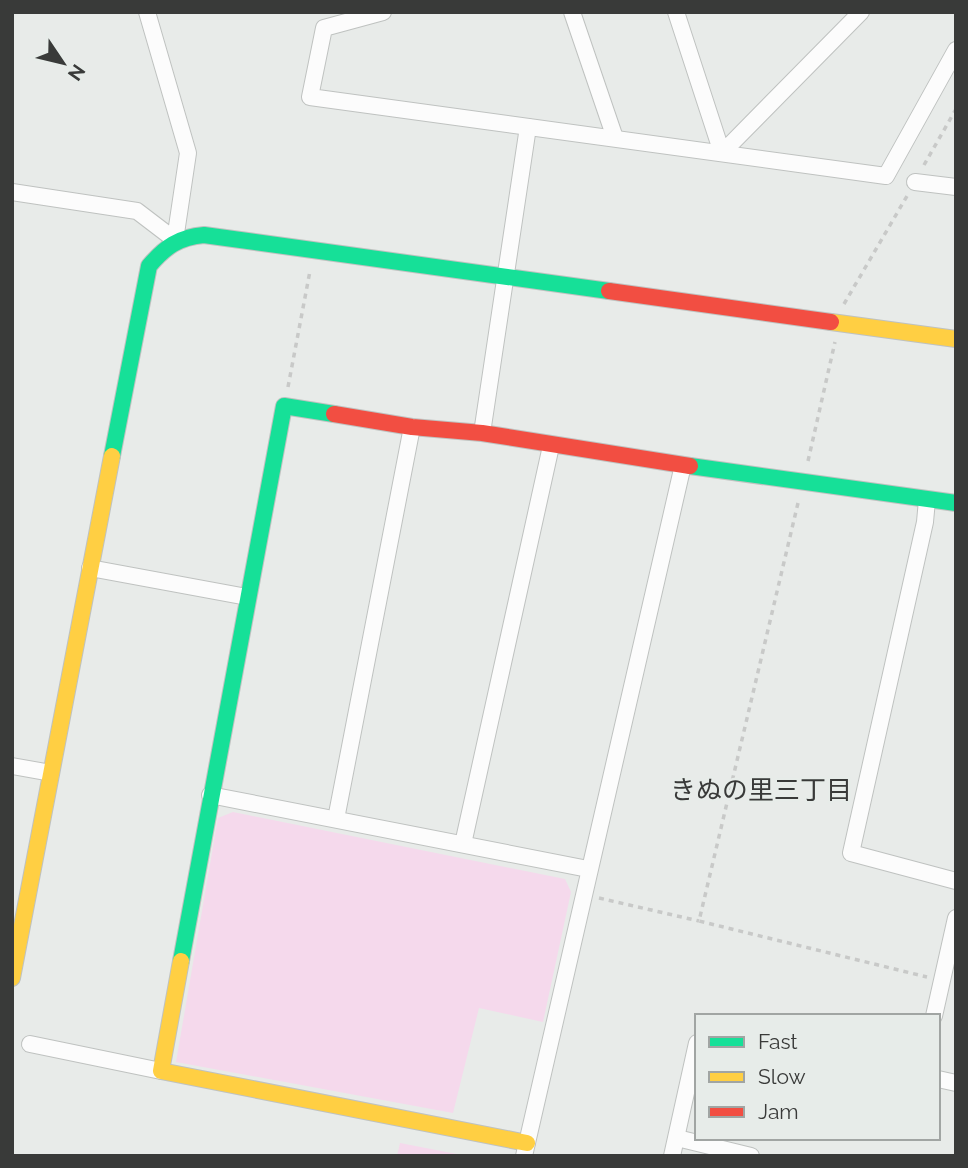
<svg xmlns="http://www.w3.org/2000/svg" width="968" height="1168" viewBox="0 0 968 1168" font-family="Raleway,'Noto Sans JP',sans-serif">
	<rect width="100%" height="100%" fill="#e8ebe9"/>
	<g fill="#f5d9ec">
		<polygon points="233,812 565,879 571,892 543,1022 479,1008 453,1113 176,1062 218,818"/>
		<polygon points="400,1143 467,1156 397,1156"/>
	</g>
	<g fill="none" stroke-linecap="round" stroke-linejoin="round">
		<g stroke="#bfc2c0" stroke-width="18">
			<g id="street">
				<polyline points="383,12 324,28 310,97 886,176 956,50"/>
				<polyline points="572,12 615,138"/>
				<polyline points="676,12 722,153 861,12"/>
				<polyline points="915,182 956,187"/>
				<polyline points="12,192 137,211 175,240 188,153 147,12"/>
				<polyline points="482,433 528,127"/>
				<polyline points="927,500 925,522 851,853 956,881"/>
				<polyline points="90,568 247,597"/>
				<polyline points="12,766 51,773"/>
				<polyline points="210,795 588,869"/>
				<polyline points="336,819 412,427"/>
				<polyline points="463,844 551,446"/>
				<polyline points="934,1016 956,918"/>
				<polyline points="30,1044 161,1071"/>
				<polyline points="938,1079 956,1083"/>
				<polyline points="677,1138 751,1156"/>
				<polyline points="524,1156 683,465"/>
				<polyline points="672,1156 697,1043"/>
			</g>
		</g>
		<g stroke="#bfc2c0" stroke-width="18">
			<g id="fast">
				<path d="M112 456 149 266C165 247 179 237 204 235L609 291"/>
				<polyline points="690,466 956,503"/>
				<polyline points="181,961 284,406 334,414"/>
			</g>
		</g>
		<g stroke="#bfc2c0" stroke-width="18">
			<g id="slow">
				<polyline points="831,322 956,339"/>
				<polyline points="181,961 161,1071 527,1143"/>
				<polyline points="12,978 112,456"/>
			</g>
		</g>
		<g stroke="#bfc2c0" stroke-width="18">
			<g id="jam">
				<polyline points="609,291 831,322"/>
				<polyline points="334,414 412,427 482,433 690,466"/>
			</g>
		</g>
		<g stroke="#c8c9c8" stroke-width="3.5" stroke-dasharray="5 5" stroke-linecap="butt">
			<polyline points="924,165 956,109"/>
			<polyline points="844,304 907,196"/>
			<polyline points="288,387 310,271"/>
			<polyline points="808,461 835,342"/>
			<polyline points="798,503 699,921 927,977"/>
			<polyline points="599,898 699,921"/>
		</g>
		<use href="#street" stroke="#fcfcfc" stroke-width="16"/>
		<use href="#fast" stroke="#16e098" stroke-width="16"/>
		<use href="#slow" stroke="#ffcf43" stroke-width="16"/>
		<use href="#jam" stroke="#f24e42" stroke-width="16"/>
	</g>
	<g text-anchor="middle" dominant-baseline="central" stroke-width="5" stroke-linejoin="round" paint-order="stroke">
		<g font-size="26" fill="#393a39" stroke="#e7ece9">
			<text x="761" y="790">きぬの里三丁目</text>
		</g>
	</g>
	<rect width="968" height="1168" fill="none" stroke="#393a39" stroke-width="28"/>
	<rect x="695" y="1014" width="245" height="126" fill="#e7ece9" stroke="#a1a5a3" stroke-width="2"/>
	<rect x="709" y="1037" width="35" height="10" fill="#16e098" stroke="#a1a5a3" stroke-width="2"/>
	<text x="758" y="1049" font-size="21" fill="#393a39">Fast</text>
	<rect x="709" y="1072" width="35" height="10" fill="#ffcf43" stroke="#a1a5a3" stroke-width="2"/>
	<text x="758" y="1084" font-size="21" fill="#393a39">Slow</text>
	<rect x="709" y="1107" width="35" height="10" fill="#f24e42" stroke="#a1a5a3" stroke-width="2"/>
	<text x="758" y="1119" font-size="21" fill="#393a39">Jam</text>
	<g transform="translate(63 63) rotate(125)" stroke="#e7ece9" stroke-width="5" paint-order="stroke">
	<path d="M0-5L12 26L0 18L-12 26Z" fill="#393a39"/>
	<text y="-10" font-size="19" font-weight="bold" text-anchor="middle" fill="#393a39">N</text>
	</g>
</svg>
